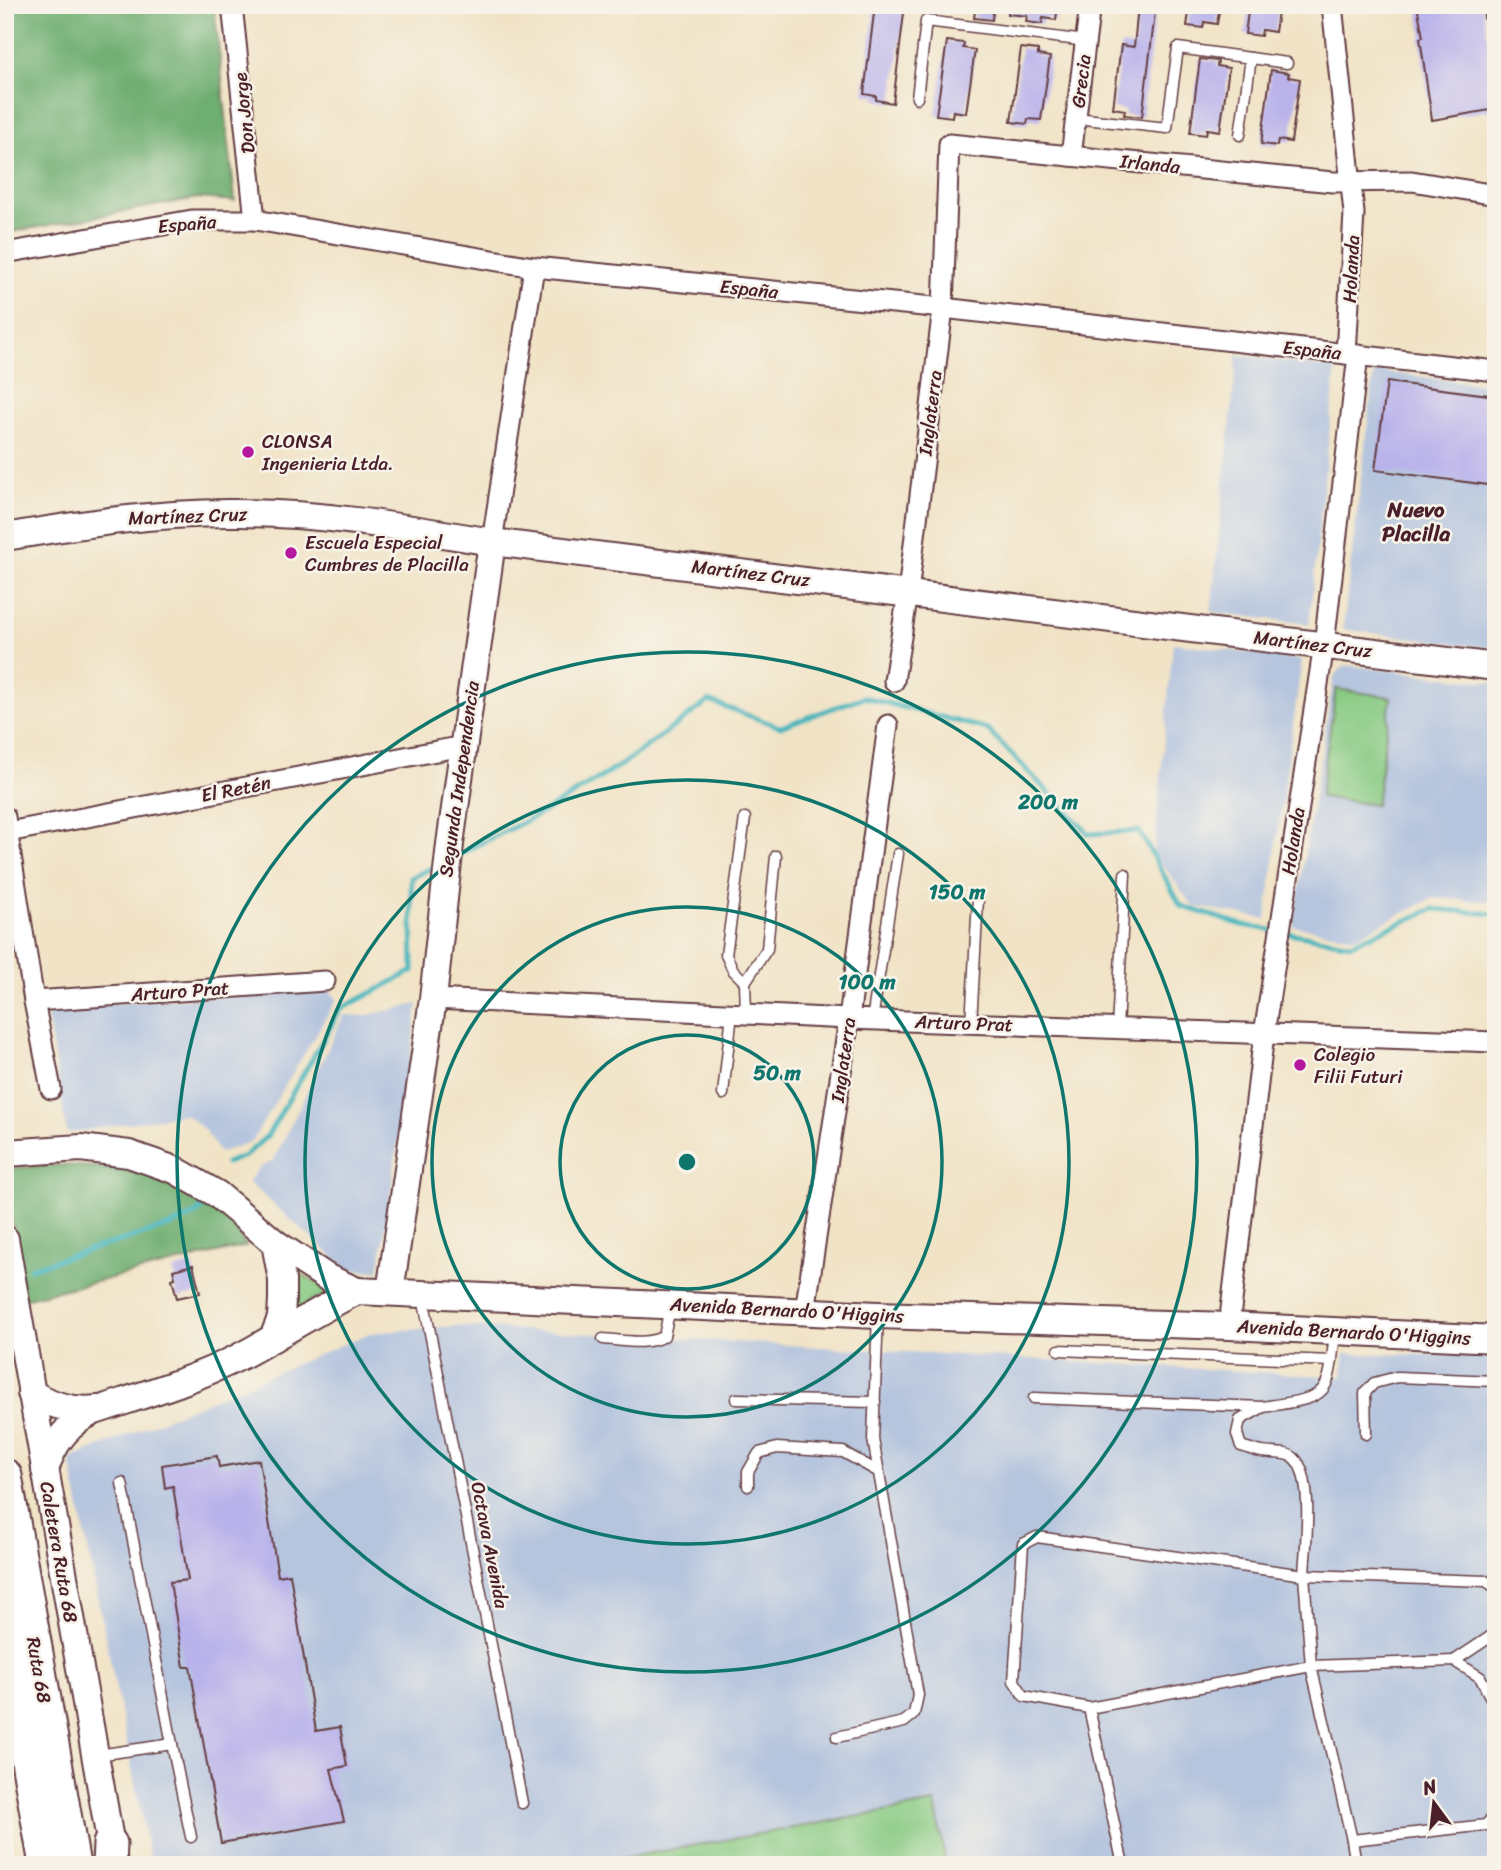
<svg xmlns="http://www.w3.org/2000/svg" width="1501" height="1870" viewBox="0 0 1501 1870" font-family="Sriracha,sans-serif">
	<rect width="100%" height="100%" fill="#f7f3e8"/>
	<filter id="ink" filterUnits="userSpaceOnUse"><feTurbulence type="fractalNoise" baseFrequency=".0143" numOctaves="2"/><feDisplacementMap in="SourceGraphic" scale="14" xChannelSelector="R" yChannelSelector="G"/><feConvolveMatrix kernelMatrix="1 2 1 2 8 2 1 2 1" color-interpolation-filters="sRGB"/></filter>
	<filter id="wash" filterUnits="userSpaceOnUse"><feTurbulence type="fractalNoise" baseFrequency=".00686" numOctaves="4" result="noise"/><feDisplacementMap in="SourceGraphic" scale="28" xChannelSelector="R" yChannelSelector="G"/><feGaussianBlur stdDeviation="1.57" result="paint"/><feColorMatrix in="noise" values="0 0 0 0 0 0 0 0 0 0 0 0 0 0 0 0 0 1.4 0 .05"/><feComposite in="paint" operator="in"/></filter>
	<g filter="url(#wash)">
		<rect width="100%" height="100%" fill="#f1e3c6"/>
		<g fill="#b6c5de">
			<polygon points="1237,355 1336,369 1309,624 1211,612"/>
			<polygon points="1374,371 1496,386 1496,649 1343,629"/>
			<polygon points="1173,643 1302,660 1266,919 1193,906 1154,853"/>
			<polygon points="1345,665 1496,683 1496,902 1433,898 1355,937 1293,926 1334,676"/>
			<polygon points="328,989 337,999 252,1141 219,1153 205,1130 185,1114 67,1133 46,1008"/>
			<polygon points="418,1004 379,1271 348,1270 248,1182 259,1168 274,1160 344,1015 363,1016"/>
			<polygon points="456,1326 1342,1377 1345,1354 1496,1355 1496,1865 151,1865 70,1459 370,1333"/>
		</g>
		<g fill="#88ca83" stroke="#697457" stroke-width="2">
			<polygon points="1336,689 1391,697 1376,805 1320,797"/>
			<polygon points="294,1270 333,1292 310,1301 290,1315 294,1293"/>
			<polygon points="935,1803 946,1865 583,1865"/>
		</g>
		<g fill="#6eae71" stroke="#5c664e" stroke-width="2">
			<polygon points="5,5 214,5 235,201 198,198 5,233"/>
			<path d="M58 1165C117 1167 186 1172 228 1219 235 1227 241 1237 246 1246L23 1299 5 1169Z"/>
		</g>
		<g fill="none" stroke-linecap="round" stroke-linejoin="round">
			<g stroke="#45b5bd" stroke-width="5">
				<polyline points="457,855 544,812 621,765 709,701 780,727 864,697 987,729 1089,834 1139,831 1181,906 1242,925 1351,944 1433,909 1496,914"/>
				<polyline points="226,1163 245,1156 268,1135 341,1009 413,971 411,878 439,864"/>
				<polyline points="30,1268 170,1226 194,1215 201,1209"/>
			</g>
		</g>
		<g id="blocks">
			<g fill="#bab3eb">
				<polygon points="875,5 905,5 893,103 876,100 876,96 864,94"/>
				<polygon points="976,5 994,5 992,20 974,18"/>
				<polygon points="1009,5 1058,5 1056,20 1043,18 1042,24 1026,22 1027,16 1008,14"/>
				<polygon points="1138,5 1156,5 1142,117 1124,115 1125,110 1113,108 1121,45 1134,47"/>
				<polygon points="1190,5 1220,5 1217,24 1204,22 1203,28 1187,26"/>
				<polygon points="1249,5 1279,5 1275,32 1262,30 1261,36 1245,34"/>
				<polygon points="1417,5 1482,5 1491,58 1489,58 1496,109 1432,120 1420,38 1423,37"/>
				<polygon points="947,41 964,43 963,48 975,50 966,113 953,111 952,117 936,115"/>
				<polygon points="1021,48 1038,50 1038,55 1050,57 1041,120 1028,119 1027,124 1011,122"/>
				<polygon points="1200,59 1218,61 1217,66 1229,68 1220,131 1207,129 1206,135 1190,133"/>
				<polygon points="1271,70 1289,73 1288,77 1300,79 1291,142 1278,140 1277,146 1261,144"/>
				<polygon points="1387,382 1496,396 1496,486 1375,470"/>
				<polygon points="193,1265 200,1293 177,1298 172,1279 175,1278 173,1270"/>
				<polygon points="217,1456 219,1467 259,1460 278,1576 290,1574 316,1731 340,1727 347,1766 331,1769 344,1821 221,1843 190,1667 184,1667 170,1582 188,1580 173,1486 165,1488 162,1465"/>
			</g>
		</g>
	</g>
	<g filter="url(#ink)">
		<use href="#blocks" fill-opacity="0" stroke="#633c42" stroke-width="2"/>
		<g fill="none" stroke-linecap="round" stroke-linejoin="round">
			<g stroke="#633c42" stroke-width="13">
				<g id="lane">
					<polyline points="917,98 926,21 1086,41"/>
					<polyline points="1076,118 1167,128 1178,48 1287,63"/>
					<polyline points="1240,135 1251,58"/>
					<polyline points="745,818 726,955 733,970 745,982 746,1014"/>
					<polyline points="745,982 767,949 776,856"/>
					<polyline points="872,1020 898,854"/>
					<polyline points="971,1024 978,899"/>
					<polyline points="1117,1029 1125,874"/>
					<polyline points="723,1094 732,1013"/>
					<polyline points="423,1297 522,1803"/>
					<path d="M603 1339C622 1340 647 1346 664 1336L670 1308"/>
					<polyline points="1059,1350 1332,1361"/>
					<path d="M1034 1398 1263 1407C1330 1396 1328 1399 1335 1332"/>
					<polyline points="736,1399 875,1402"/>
					<path d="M1263 1407 1240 1420 1237 1434 1241 1446C1248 1448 1255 1451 1262 1452 1272 1454 1286 1451 1294 1458 1315 1477 1305 1549 1304 1575L1486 1581 1496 1588"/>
					<polyline points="1366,1434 1365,1393 1374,1383 1397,1377 1496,1381"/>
					<polyline points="122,1483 172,1744"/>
					<polyline points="748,1486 748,1472 759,1453 777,1448 843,1452 879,1472"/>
					<polyline points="1454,1661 1496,1633"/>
					<polyline points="1089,1708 1123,1865"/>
					<polyline points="837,1737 904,1722 914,1714 918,1695 873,1439 878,1315"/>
					<polyline points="98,1755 172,1744 191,1837"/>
					<polyline points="1352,1840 1486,1825 1496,1813"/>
					<polyline points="1356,1865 1352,1840 1311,1666 1304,1575 1037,1537 1023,1544 1014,1681 1024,1696 1089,1708 1311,1666 1454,1661 1480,1677 1494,1704 1496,1720"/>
				</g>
			</g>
			<g stroke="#633c42" stroke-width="23">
				<g id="street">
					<polyline points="232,5 255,220"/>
					<polyline points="1332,5 1354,213 1346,354"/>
					<polyline points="1071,156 1090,5"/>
					<polyline points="5,253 192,220 255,220 534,267 943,308 1496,371"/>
					<polyline points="492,542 534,267"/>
					<polyline points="894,681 908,593 943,308 949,144 1333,182 1412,181 1496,195"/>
					<polyline points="5,817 34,1001 51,1089"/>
					<polyline points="8,832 463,746"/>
					<polyline points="433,999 849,1019 1496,1042"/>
					<polyline points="34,1001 325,981"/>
					<polyline points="805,1311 849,1019 888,725"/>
					<polyline points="1229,1326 1264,1034 1324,645 1358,355"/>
				</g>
			</g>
			<g stroke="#633c42" stroke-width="30">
				<g id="secondary">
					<path d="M5 537C83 524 159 512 238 513 324 513 408 528 492 542L1496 667"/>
					<polyline points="6,1153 81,1148 129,1154 175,1170 217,1194 275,1243 282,1280 282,1299 281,1318 273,1338"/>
					<polyline points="5,1239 114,1863"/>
					<polyline points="275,1243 328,1278 357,1291"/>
					<polyline points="390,1292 433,999 450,844 492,542"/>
					<path d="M31 1393C51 1405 73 1412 97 1409"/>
					<path d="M45 1470C53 1443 67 1425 92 1412 142 1395 192 1381 239 1357 279 1336 316 1311 357 1291L878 1315 1229 1326 1496 1339"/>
				</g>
			</g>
			<g stroke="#633c42" stroke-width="37">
				<g id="highway">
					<polyline points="5,1476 73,1865"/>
					<polyline points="5,1627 46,1865"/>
					<polyline points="109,1865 110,1844"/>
				</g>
			</g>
			<use href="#lane" stroke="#fff" stroke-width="10"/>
			<use href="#street" stroke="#fff" stroke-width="19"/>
			<use href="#secondary" stroke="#fff" stroke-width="26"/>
			<use href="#highway" stroke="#fff" stroke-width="33"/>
		</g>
	</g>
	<g fill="none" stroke="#0f766e" stroke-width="3.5">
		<circle cx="687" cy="1162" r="127"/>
		<circle cx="687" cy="1162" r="255"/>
		<circle cx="687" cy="1162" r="382"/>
		<circle cx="687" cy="1162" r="510"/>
	</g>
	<g fill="#b5179e" stroke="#f7f3e8" stroke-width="2.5">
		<circle cx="248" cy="452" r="7"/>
		<circle cx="291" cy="553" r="7"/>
		<circle cx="1300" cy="1065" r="7"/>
	</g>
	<g text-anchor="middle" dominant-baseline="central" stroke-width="5" stroke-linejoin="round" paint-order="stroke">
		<g font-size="19" fill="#4a1f2b" stroke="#f7f3e8">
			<text transform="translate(1081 81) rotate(-83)">Grecia</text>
			<text transform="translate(244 113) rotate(-96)">Don Jorge</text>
			<text transform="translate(1150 164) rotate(6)">Irlanda</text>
			<text transform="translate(187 224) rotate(-5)">España</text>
			<text transform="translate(1351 269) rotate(-87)">Holanda</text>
			<text transform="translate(749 289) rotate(6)">España</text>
			<text transform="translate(1312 350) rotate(6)">España</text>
			<text transform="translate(930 413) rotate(-83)">Inglaterra</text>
			<text transform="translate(188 516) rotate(-2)">Martínez Cruz</text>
			<text transform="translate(751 573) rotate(7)">Martínez Cruz</text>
			<text transform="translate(1313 644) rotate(7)">Martínez Cruz</text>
			<text transform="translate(459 779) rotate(-82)">Segunda Independencia</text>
			<text transform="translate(236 789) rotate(-11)">El Retén</text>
			<text transform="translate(1293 841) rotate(-81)">Holanda</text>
			<text transform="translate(180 991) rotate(-4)">Arturo Prat</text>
			<text transform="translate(964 1023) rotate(2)">Arturo Prat</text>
			<text transform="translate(843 1060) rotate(-82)">Inglaterra</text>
			<text transform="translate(787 1310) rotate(3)">Avenida Bernardo O'Higgins</text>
			<text transform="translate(1354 1332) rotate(3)">Avenida Bernardo O'Higgins</text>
			<text transform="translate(490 1545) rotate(79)">Octava Avenida</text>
			<text transform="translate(59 1552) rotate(80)">Caletera Ruta 68</text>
			<text transform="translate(39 1670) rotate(80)">Ruta 68</text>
		</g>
		<g font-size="19" fill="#4a1f2b" stroke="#f7f3e8" text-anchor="start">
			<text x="262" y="441">CLONSA<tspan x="262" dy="22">Ingenieria Ltda.</tspan></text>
			<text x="305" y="542">Escuela Especial<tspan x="305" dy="22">Cumbres de Placilla</tspan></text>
			<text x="1314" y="1054">Colegio<tspan x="1314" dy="22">Filii Futuri</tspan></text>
		</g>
		<g font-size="21" font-weight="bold" fill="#4a1f2b" stroke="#f7f3e8">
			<text x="1416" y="510">Nuevo<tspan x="1416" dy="24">Placilla</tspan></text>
		</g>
	</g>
	<circle cx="687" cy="1162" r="10" fill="#0f766e" stroke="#f7f3e8" stroke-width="3.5"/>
	<g font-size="21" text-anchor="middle" font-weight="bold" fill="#0f766e" stroke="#f7f3e8" stroke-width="5" stroke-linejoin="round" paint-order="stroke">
		<text x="1048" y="809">200 m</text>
		<text x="957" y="899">150 m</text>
		<text x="867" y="989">100 m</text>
		<text x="777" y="1080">50 m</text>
	</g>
	<rect width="1501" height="1870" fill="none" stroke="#f7f3e8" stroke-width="28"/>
	<g transform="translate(1434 1803) rotate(345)" stroke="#f7f3e8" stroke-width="5" paint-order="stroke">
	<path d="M0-5L12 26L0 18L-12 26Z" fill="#4a1f2b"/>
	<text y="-10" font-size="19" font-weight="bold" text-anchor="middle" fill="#4a1f2b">N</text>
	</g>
</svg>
